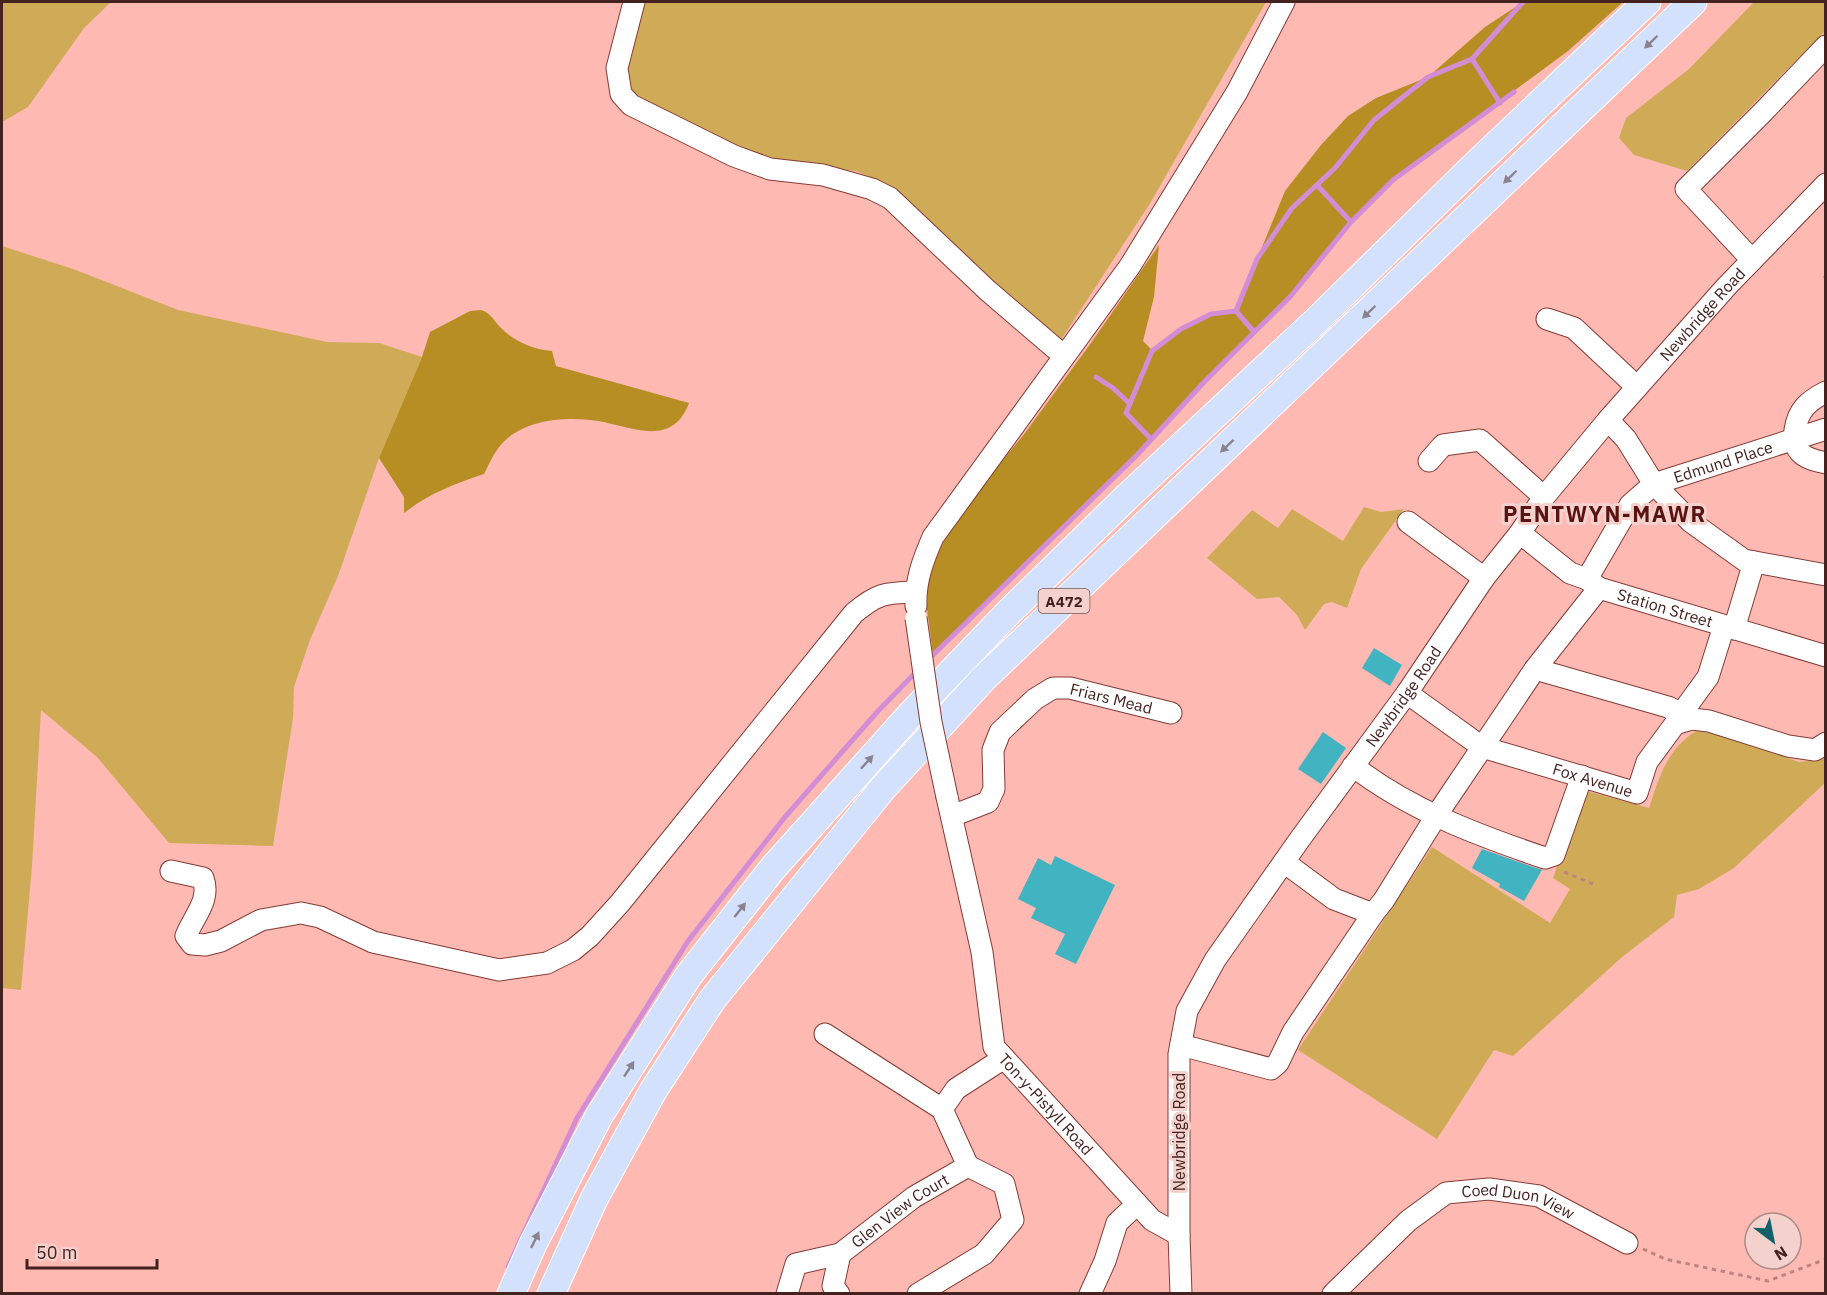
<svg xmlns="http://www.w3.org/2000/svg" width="1827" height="1295" viewBox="0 0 1827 1295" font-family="'IBM Plex Sans',sans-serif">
	<rect width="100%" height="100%" fill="#feb9b2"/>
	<g fill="#d0ab57">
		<polygon points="2,2 111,2 84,28 28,107 2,122"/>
		<polygon points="645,2 1266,2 1149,205 1061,340 934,230 889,185 856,171 769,160 739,149 635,97 625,82"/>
		<polygon points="1754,2 1825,2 1825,31 1687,171 1634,155 1619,138 1626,118 1689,69"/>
		<polygon points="2,246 76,270 178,310 327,342 379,343 422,357 379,458 338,576 310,640 294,687 293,718 273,846 169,843 97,757 41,710 32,866 21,990 2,988"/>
		<polygon points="1364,507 1381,512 1404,509 1361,569 1347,608 1332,602 1324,604 1305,630 1297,615 1279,597 1257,599 1207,558 1252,510 1278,528 1292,509 1343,541"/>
		<path d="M1698 730 1737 740 1799 762 1823 759 1825 757V783L1734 868 1699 889 1677 895 1674 917 1622 957 1513 1056 1494 1050 1437 1139 1298 1050 1432 847 1550 923 1570 889 1553 878 1583 790 1649 808C1659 777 1668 747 1698 730Z"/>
	</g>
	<g fill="#b78e24">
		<path d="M1523 2H1623L1568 51 1393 180 1351 222 1290 297 1206 380 1137 455 933 654 927 609 928 574 939 549 973 496 1025 433 1091 343 1159 245 1154 297 1143 341 1152 350C1183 328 1198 316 1236 311L1285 191 1321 145 1348 116 1376 98 1428 77 1485 27Z"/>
		<path d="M481 310C491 313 494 321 501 328 515 342 533 349 552 351L556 366 689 403C672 448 633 427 598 421 565 416 518 419 497 450 492 457 488 466 484 474 454 484 428 494 404 513V497L379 458 422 357 430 332 470 311Z"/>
	</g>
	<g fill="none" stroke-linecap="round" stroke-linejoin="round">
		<g stroke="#d38dd5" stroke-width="5">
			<polyline points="1472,59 1500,103"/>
			<polyline points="1317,185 1351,222"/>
			<polyline points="1236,311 1254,332"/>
			<polyline points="1096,377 1113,388 1130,404"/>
			<polyline points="1151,439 1126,413 1152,351 1181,329 1211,314 1236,311 1257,259 1292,208 1335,168 1374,120 1428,77 1472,59 1523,2"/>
			<polyline points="929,659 1137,455 1206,380 1290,297 1351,222 1393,180 1514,92"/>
			<polyline points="508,1267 577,1118 688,941 785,817 878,711 918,670"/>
		</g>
	</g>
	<g fill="#42b4c1">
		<polygon points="1374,648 1402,665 1390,686 1362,668"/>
		<polygon points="1323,732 1346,748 1321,784 1298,769"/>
		<polygon points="1482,849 1542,870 1524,901 1499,887 1500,884 1472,868"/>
		<polygon points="1055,856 1115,885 1076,964 1055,954 1065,934 1031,918 1036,908 1018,899 1038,858 1051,865"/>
	</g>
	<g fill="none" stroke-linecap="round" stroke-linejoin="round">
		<g stroke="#843b36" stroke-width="23">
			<g id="minor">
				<polyline points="634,2 617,68 621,94 631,105 734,156 770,169 823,175 872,189 890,198 987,290 1064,356"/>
				<polyline points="1752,260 1686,189 1763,112 1826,46"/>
				<polyline points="1547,319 1574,328 1637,387"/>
				<path d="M1826 392C1808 401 1798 410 1795 430 1794 438 1794 446 1800 452 1806 459 1817 461 1826 463"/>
				<polyline points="1608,420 1626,439 1654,484 1691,522 1744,560 1826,575"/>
				<polyline points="1429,461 1443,445 1480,440 1544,497"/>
				<polyline points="1408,522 1484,578"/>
				<path id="s1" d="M1520 533 1570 573 1587 579 1599 588 1826 656"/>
				<path id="s2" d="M1587 579 1630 505 1654 484 1826 429"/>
				<polyline points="1599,588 1535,669 1668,707 1692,719"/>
				<path d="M916 606C915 581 923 560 933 537L1130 266 1237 92 1284 2"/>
				<polyline points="1734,629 1754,562"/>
				<path id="s3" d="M1407 693 1482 747 1637 793 1647 762 1675 724 1692 719 1709 721 1788 746 1815 750 1826 743"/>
				<polyline points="1681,714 1708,677 1724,626"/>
				<path d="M1353 766C1410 810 1477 835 1545 858L1554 855 1582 776"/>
				<path id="s4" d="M947 797 982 952 994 1047 1152 1220 1179 1235"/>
				<path id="s5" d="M952 816 988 802 994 789 993 750 1000 732 1035 699 1053 688H1070L1171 713"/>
				<polyline points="1284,862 1334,899 1373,914 1384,900 1438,813 1535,669"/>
				<path d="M171 871 203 878C211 900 194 916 186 936L192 944 205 945 221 941 261 920 301 913 320 917 373 942 499 970 547 963 573 950 590 936 620 903 854 613C878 593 885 593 915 592"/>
				<polyline points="825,1034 942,1109"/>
				<polyline points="1181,1045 1271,1069 1278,1063 1293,1032 1373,914"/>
				<polyline points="968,1166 942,1109 956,1089 1004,1058"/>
				<polyline points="787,1294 796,1264 840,1254"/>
				<path id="s6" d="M839 1294 833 1286 840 1254 914 1197 968 1166 1004 1184 1013 1220 984 1254 918 1294"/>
				<polyline points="1090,1294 1105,1261 1117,1223 1137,1204"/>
				<path id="s7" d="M1181 1294 1179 1235V1054L1187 1011 1215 960 1300 839 1407 693 1484 578 1520 533 1544 497 1608 420 1727 286 1826 184"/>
				<path id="s8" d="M1333 1294 1408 1221 1446 1193 1489 1189 1539 1196 1627 1243"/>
			</g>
		</g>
		<g stroke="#fff" stroke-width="29">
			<g id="major">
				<polyline points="511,1294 533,1244 599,1116 689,975 773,868 912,713 1010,611 1128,496 1317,320 1474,166 1647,2"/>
				<polyline points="551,1294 594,1199 653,1091 712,1000 883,788 984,678 1693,2"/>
			</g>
		</g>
		<g stroke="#be8580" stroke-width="3" stroke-dasharray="4.5 4.5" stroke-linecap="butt">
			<polyline points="1824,278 1826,276"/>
			<polyline points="1564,872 1593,884"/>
			<polyline points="1643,1249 1665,1259 1768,1281 1826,1259"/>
		</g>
		<use href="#minor" stroke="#fff" stroke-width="21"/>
		<use href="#major" stroke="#d4e1fc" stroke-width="27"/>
		<g stroke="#843b36" stroke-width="23" stroke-linecap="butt">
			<polyline id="minor-bridge" points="916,618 931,722 947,797"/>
		</g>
		<use href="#minor-bridge" stroke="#fff" stroke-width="21"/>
	</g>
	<defs><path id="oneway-solid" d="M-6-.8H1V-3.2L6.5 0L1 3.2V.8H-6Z" transform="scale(1.5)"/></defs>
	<g fill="#8c828e">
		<use href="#oneway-solid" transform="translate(1651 42) rotate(136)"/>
		<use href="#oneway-solid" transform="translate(1510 177) rotate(136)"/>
		<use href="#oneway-solid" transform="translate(1369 312) rotate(136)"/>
		<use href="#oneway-solid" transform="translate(1227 446) rotate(137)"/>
		<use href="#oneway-solid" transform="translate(867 762) rotate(-48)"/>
		<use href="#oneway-solid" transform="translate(740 910) rotate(-52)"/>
		<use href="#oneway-solid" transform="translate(629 1069) rotate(-57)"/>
		<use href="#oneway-solid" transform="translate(535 1240) rotate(-64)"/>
	</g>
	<g text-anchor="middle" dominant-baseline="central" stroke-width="6" stroke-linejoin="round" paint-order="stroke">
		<rect fill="#f4d1cc" stroke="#785653" stroke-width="1.5" x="1038.5" y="589" width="51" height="24" rx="4.5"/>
		<g font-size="15" font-weight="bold" fill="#43221f">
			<text x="1064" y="601">A472</text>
		</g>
		<g font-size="16" fill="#43221f" stroke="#f4d1cc">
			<text stroke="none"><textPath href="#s7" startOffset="1152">Newbridge Road</textPath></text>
			<text stroke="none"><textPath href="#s2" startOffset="190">Edmund Place</textPath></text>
			<text stroke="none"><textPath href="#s1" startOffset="166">Station Street</textPath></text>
			<text stroke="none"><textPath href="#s7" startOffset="666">Newbridge Road</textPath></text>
			<text stroke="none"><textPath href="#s5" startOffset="240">Friars Mead</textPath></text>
			<text stroke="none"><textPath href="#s3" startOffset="208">Fox Avenue</textPath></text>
			<text stroke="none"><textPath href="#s4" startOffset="332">Ton-y-Pistyll Road</textPath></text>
			<text transform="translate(1179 1132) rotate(-90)">Newbridge Road</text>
			<text stroke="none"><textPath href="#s8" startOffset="226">Coed Duon View</textPath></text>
			<text stroke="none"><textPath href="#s6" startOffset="117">Glen View Court</textPath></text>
		</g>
		<g font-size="22" font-weight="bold" letter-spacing="1.5" fill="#591312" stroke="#f4d1cc">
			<text x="1605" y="513">PENTWYN-MAWR</text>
		</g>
	</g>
	<rect width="1827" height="1295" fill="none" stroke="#43221f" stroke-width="6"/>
	<g transform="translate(1773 1241) rotate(148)"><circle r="28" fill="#f4d1cc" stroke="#ad8b87" stroke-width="1.5"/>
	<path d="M0-4.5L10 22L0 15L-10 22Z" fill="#12616a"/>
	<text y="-9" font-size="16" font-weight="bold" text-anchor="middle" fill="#43221f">N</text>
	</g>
	<path d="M27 1259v9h130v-9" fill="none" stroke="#43221f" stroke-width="3"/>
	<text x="36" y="1259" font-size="18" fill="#43221f" stroke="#f4d1cc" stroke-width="4.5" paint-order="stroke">50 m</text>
</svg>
